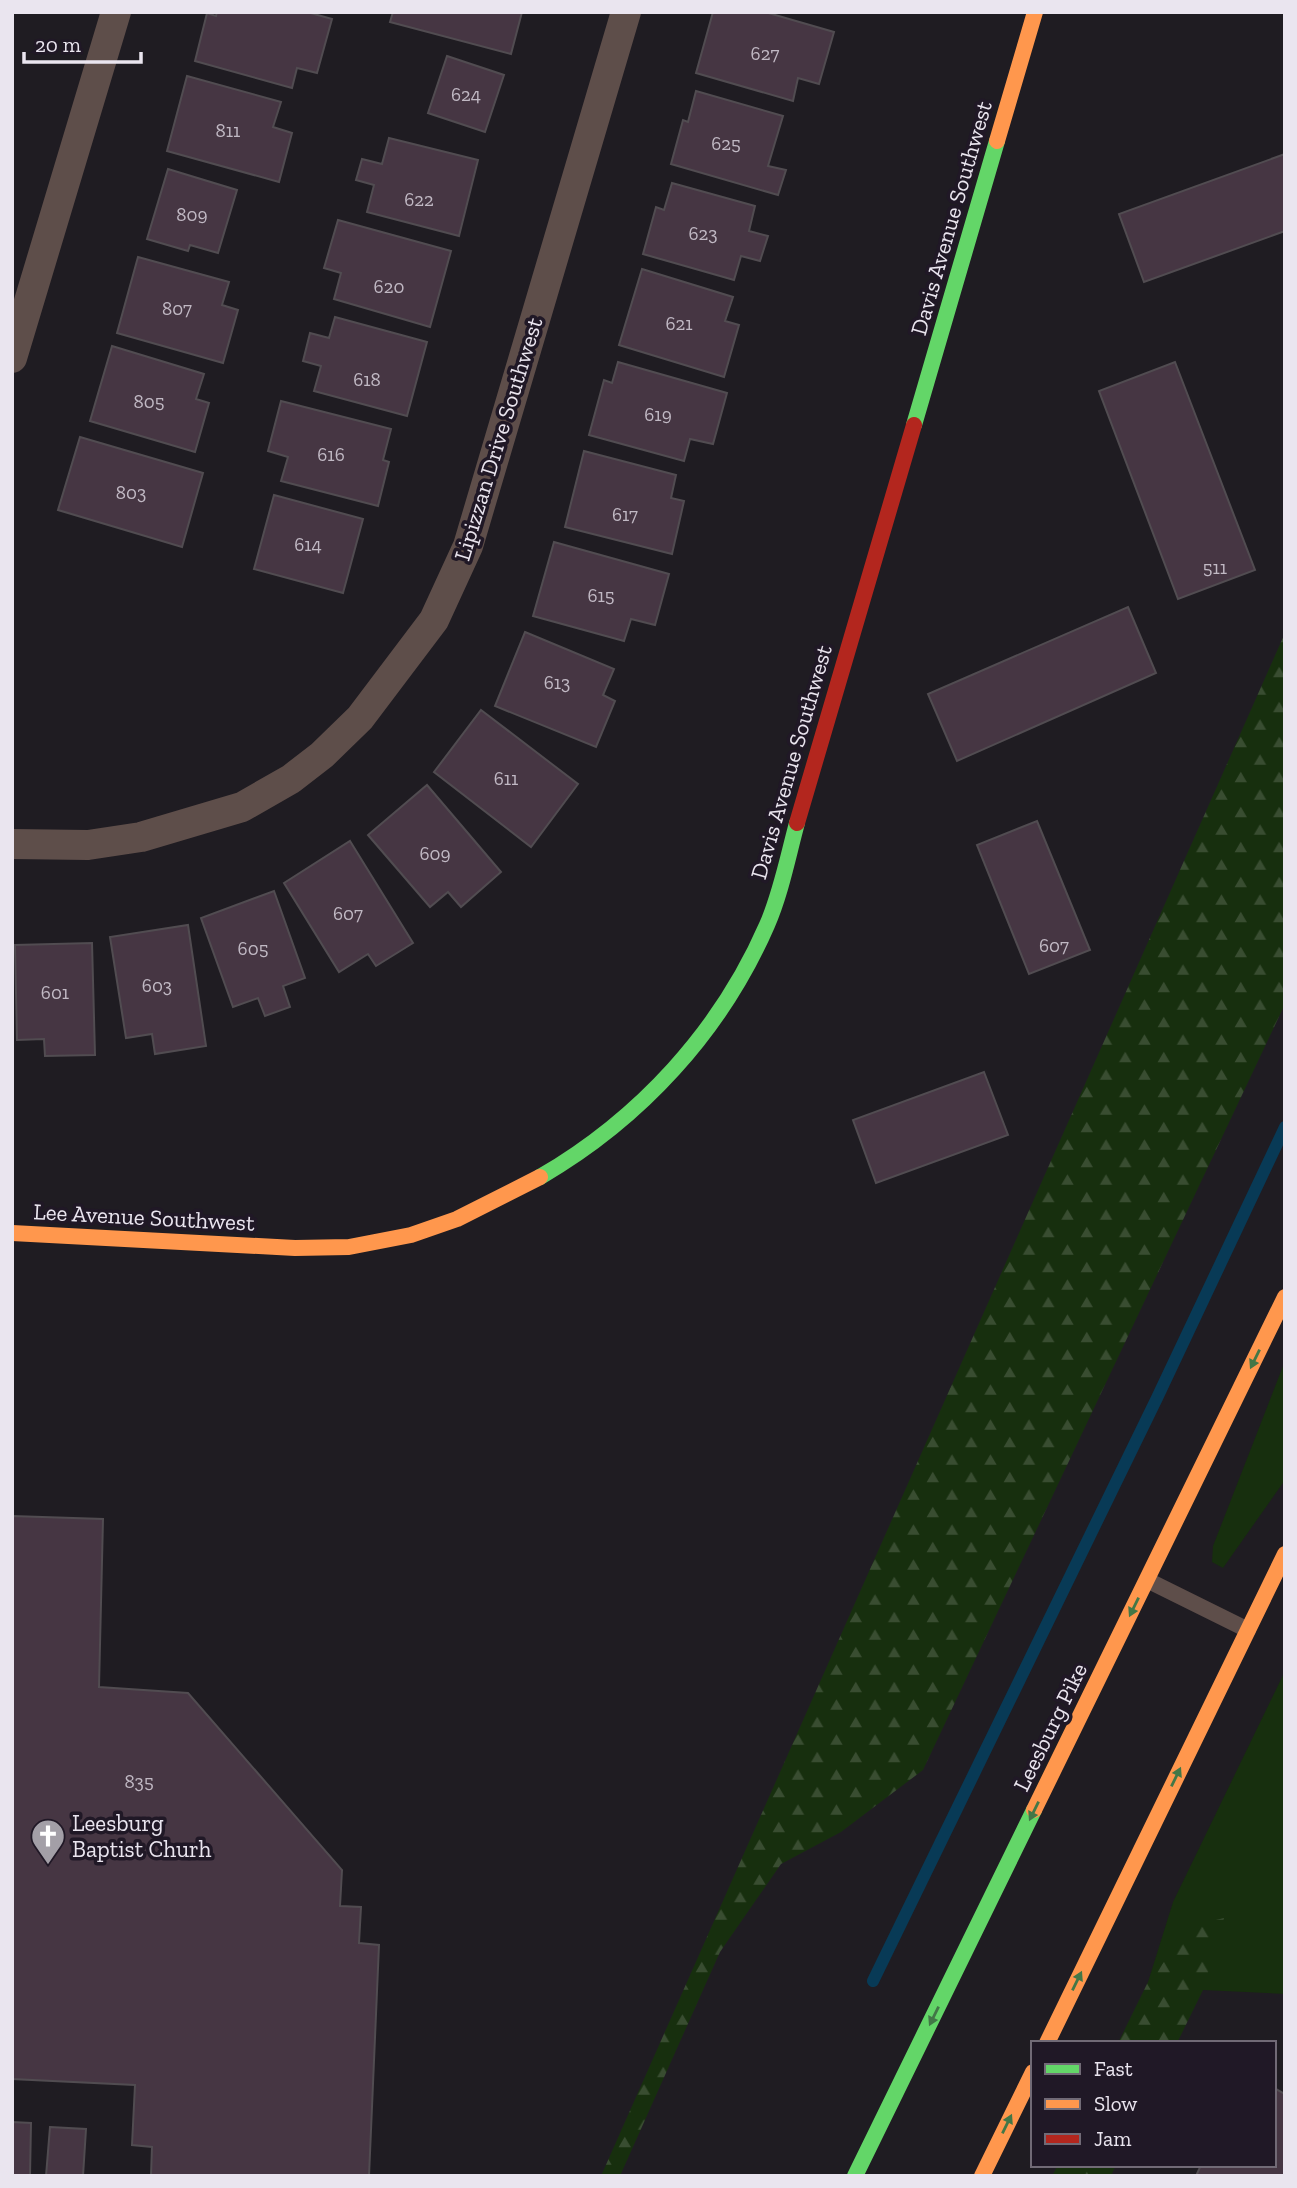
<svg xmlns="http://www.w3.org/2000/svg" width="1297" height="2188" viewBox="0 0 1297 2188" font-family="'Zilla Slab',serif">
	<defs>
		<pattern id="forest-firs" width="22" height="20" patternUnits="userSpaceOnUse" patternTransform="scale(1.75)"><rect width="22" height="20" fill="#172f0e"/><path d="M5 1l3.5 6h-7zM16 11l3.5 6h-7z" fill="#394d31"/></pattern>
	</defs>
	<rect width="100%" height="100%" fill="#1f1c22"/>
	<g fill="#172f0e">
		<polygon points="1285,1361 1285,1480 1223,1568 1212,1562 1213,1546"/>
		<polygon points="1285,1671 1285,1994 1203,1990 1146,2043 1129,2043 1173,1902"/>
	</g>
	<g fill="url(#forest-firs)">
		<polygon points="1285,633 1285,1004 923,1770 841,1832 781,1864 720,1952 620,2176 601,2176"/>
		<polygon points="1224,1918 1203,1990 1177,2043 1118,2043 1147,1984 1191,1926"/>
		<polygon points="1058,2165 1116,2165 1111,2176 1052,2176"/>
	</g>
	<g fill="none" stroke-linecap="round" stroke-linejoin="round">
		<polyline stroke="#083a56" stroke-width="12" points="873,1981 1157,1398 1285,1127"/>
	</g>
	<g fill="#463643" stroke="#514c51" stroke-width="2">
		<polygon points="217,12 307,12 332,19 317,73 297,68 292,88 195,61 207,13 216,16"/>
		<polygon points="393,12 522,12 511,54 390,22"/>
		<polygon points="713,12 765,12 834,32 819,84 798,78 793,101 696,73"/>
		<polygon points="447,56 504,75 485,132 428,113"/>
		<polygon points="187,76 281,102 273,127 292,133 279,182 167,151"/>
		<polygon points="696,91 783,116 768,166 786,170 778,195 671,164 683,120 688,122"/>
		<polygon points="389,138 478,160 459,236 367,212 374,185 356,180 362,159 382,164"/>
		<polygon points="1285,154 1285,231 1144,282 1119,214"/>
		<polygon points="168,169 237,190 218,253 190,245 188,251 147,239"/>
		<polygon points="672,183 755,206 749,231 768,236 760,261 741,256 734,280 643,254 656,207 664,210"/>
		<polygon points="338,220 451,251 430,327 334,299 341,273 324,268"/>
		<polygon points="138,257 229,282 222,305 238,310 223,363 117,333"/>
		<polygon points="642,269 733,297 725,321 739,325 724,377 619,345"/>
		<polygon points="335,317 427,342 407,416 314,391 321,366 303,361 310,333 329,338"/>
		<polygon points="112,346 204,374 196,399 209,403 195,452 90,421"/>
		<polygon points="618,362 727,393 713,444 690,439 684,461 589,435 604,380 612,383"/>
		<polygon points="1175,362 1255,570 1178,599 1099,391"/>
		<polygon points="281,401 391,429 383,460 389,462 378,506 281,481 288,457 268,451"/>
		<polygon points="80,437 203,473 182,547 58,510"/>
		<polygon points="584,451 676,475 671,498 684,501 672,554 565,527"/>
		<polygon points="274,495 363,519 343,593 254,569"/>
		<polygon points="554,542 669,574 655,625 631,619 624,641 533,616"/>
		<polygon points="1128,607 1156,673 957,761 928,694"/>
		<polygon points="525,632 614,669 603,695 615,701 596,747 495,706"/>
		<polygon points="481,710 578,784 531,847 434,772"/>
		<polygon points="427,785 501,872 461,907 448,892 430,907 368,835"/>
		<polygon points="1037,821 1090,950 1029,974 977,845"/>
		<polygon points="350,841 413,943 376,966 368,954 339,972 284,883"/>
		<polygon points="274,891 305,978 283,986 290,1007 265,1016 258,998 233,1007 201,918"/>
		<polygon points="188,925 206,1046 155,1054 152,1034 126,1038 110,937"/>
		<polygon points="92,943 95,1055 45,1056 44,1039 17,1040 15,945"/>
		<polygon points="984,1072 1008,1135 876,1183 853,1120"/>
		<polygon points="12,1516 103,1519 99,1687 188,1693 342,1870 340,1906 361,1907 359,1943 379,1945 369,2176 151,2176 152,2147 132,2145 135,2085 12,2079"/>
		<polygon points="1274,2088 1285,2094 1285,2176 1196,2176 1201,2165 1274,2165"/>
		<polygon points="12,2122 31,2123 30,2176 12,2176"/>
		<polygon points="50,2127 86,2129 83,2176 46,2176"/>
	</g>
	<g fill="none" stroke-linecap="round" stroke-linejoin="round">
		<polyline stroke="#5e4e4a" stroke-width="16" points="1147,1580 1248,1630"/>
		<g stroke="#5e4e4a" stroke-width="30">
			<polyline points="12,358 116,12"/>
			<polyline points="12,844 88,845 141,837 242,807 291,779 322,755 360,718 434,620 468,546 626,12"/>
		</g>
		<g stroke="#63d668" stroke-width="16">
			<polyline points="914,425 997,141"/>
			<path d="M540 1177C640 1119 721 1031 767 925 781 893 788 856 797 823"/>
			<polyline points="855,2176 1034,1810"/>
		</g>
		<g stroke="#ff974d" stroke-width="16">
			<polyline points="997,141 1035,12"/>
			<polyline points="12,1233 295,1248 349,1247 411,1235 457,1219 540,1177"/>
			<polyline points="1034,1810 1285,1297"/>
			<polyline points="1047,2043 1285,1554"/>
			<polyline points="982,2176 1033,2072"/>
		</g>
		<polyline stroke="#b3261e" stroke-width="16" points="797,823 914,425"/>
	</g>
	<defs><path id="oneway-solid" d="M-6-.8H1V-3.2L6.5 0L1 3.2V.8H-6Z" transform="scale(1.75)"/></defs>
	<g fill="#427747">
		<use href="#oneway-solid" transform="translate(1255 1359) rotate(116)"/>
		<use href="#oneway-solid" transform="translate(1134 1607) rotate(116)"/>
		<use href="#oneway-solid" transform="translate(1176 1777) rotate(-64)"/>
		<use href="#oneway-solid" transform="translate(1034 1811) rotate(116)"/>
		<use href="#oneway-solid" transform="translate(1077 1981) rotate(-64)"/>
		<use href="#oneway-solid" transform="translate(934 2016) rotate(116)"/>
		<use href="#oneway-solid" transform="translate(1007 2124) rotate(-64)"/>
	</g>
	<defs>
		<g id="church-pin" transform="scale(1.75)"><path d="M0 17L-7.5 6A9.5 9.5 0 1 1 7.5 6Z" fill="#a39fa7" stroke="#201826"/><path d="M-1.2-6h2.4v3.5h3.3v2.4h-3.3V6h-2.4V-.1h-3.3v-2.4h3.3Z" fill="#fff"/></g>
	</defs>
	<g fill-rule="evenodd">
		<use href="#church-pin" x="48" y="1836"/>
	</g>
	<g text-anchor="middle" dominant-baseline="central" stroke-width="7" stroke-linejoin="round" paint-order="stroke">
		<g font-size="19" fill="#c1b9c4">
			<text x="765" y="53">627</text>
			<text x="466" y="94">624</text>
			<text x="228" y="130">811</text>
			<text x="726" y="143">625</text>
			<text x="419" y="199">622</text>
			<text x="192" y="214">809</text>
			<text x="703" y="233">623</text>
			<text x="389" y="286">620</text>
			<text x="177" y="308">807</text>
			<text x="679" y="323">621</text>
			<text x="367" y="379">618</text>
			<text x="149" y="401">805</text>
			<text x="658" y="414">619</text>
			<text x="331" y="454">616</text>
			<text x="131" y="492">803</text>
			<text x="625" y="514">617</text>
			<text x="308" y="544">614</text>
			<text x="1215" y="567">511</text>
			<text x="601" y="595">615</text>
			<text x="557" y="682">613</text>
			<text x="506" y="778">611</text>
			<text x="435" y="853">609</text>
			<text x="348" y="913">607</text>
			<text x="1054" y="945">607</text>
			<text x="253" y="948">605</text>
			<text x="157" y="985">603</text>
			<text x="55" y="992">601</text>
			<text x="139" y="1781">835</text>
		</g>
		<g font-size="23" fill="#eae5ef" stroke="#201826">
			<text transform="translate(951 218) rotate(-74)">Davis Avenue Southwest</text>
			<text transform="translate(498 439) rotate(-73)">Lipizzan Drive Southwest</text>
			<text transform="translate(791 762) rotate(-74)">Davis Avenue Southwest</text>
			<text transform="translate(144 1217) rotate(3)">Lee Avenue Southwest</text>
			<text transform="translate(1050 1727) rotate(-64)">Leesburg Pike</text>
		</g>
		<g font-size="23" fill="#eae5ef" stroke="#201826" text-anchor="start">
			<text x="72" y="1823">Leesburg<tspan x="72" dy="26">Baptist Churh</tspan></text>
		</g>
	</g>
	<rect width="1297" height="2188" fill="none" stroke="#eae5ef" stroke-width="28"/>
	<rect x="1031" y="2041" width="245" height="126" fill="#201826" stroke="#716a76" stroke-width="2"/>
	<rect x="1045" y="2064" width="35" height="10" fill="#63d668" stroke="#716a76" stroke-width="2"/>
	<text x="1094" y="2076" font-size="21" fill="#eae5ef">Fast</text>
	<rect x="1045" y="2099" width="35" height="10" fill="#ff974d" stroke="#716a76" stroke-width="2"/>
	<text x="1094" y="2111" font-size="21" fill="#eae5ef">Slow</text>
	<rect x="1045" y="2134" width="35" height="10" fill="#b3261e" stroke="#716a76" stroke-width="2"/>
	<text x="1094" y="2146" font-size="21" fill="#eae5ef">Jam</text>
	<path d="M24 52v10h117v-10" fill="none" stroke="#eae5ef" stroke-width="3.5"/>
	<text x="35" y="52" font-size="21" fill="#eae5ef" stroke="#201826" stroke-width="5" paint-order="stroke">20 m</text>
</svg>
